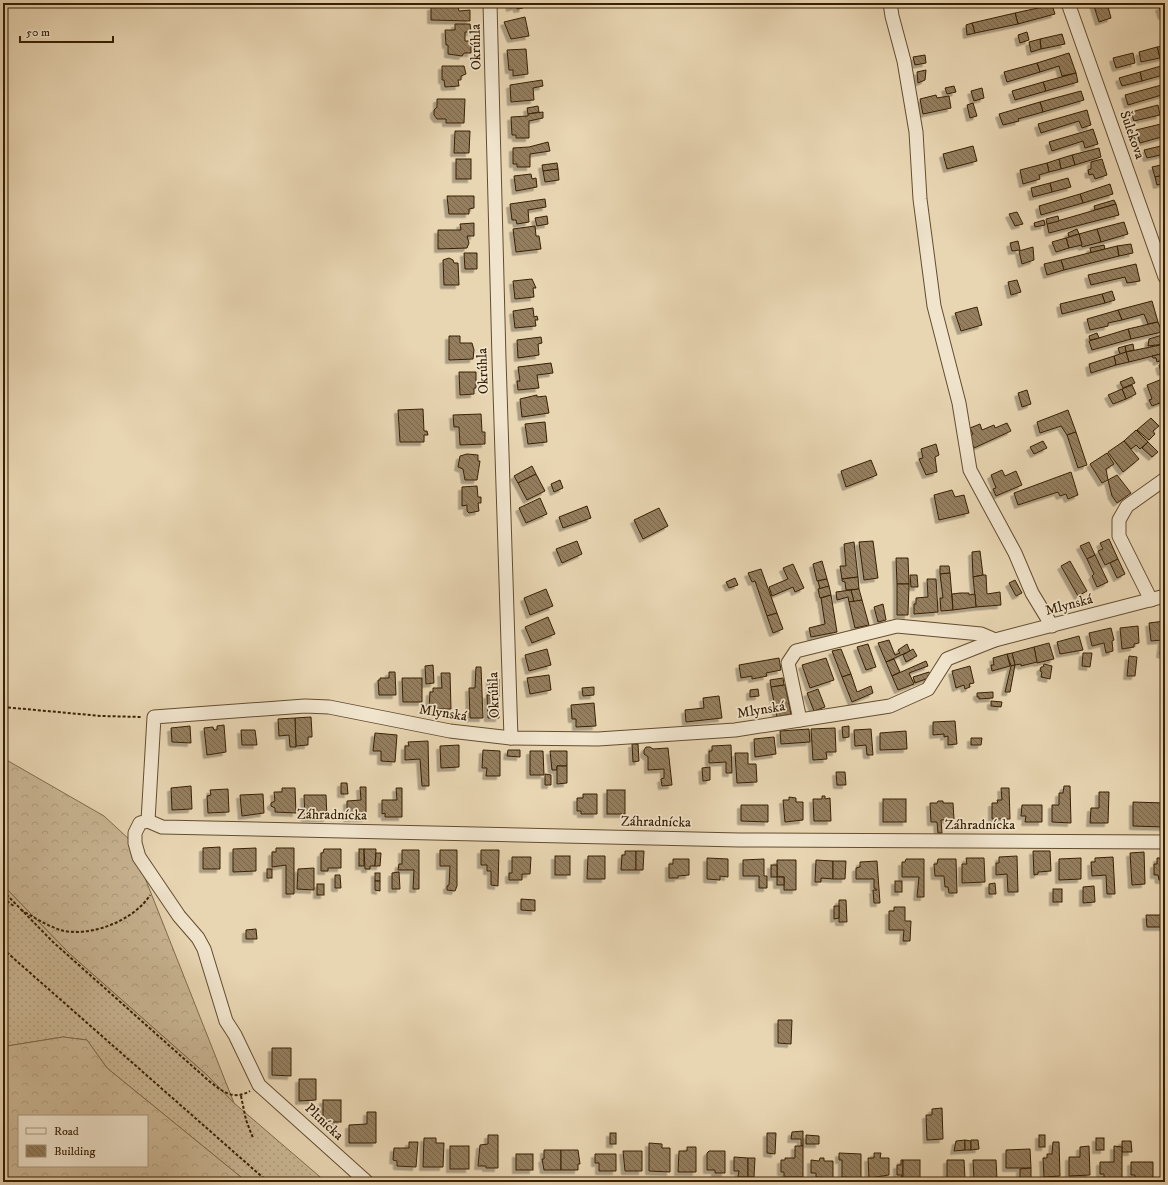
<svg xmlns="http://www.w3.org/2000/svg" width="1168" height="1185" viewBox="0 0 1168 1185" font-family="'IM FELL DW Pica',serif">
	<defs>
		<pattern id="grass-dots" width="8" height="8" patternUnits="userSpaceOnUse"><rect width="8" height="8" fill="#cab694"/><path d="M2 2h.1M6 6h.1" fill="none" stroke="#ae9c7e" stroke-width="1.8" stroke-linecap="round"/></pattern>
		<pattern id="forest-crowns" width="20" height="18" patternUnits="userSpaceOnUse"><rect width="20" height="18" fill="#cab694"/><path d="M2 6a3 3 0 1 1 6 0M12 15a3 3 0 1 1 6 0" fill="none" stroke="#ae9c7e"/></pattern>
		<pattern id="building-back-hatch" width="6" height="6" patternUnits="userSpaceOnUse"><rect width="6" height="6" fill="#947e5e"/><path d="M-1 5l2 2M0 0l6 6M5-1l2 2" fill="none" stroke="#7a674b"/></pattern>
		<filter id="shadow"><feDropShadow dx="-3.5" dy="3.5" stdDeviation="0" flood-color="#0004"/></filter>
	</defs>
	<rect width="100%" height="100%" fill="#e8d5b2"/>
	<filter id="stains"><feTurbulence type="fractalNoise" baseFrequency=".005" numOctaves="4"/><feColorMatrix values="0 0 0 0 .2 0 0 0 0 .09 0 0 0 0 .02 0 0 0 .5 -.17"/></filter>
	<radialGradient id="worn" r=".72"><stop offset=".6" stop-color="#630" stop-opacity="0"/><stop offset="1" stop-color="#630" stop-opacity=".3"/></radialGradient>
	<polygon fill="url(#grass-dots)" stroke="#816b4c" points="3,885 69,953 207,1075 234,1103 326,1182 247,1182 107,1068 87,1040 63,1037 7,1046 3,1042"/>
	<g fill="url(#forest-crowns)" stroke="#816b4c" fill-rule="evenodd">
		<polygon points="3,758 104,816 130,840 234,1103 207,1075 69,953 3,885"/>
		<path d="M63 1037 87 1040 107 1068 247 1182H3V1042L7 1046ZM19 1116H147V1166H19Z"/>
	</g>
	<g fill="url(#building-back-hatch)" stroke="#382003" filter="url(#shadow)">
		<polygon points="441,3 457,3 459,11 470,10 470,21 431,20 431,7 441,6"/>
		<polygon points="509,3 529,3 522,5 523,8 517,9 517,6 510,8"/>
		<polygon points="1093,3 1107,3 1111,18 1099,22"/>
		<polygon points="1052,5 1055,14 1018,24 1015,13"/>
		<polygon points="1165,5 1165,15 1162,16 1159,7"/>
		<polygon points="1015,13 1018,24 975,33 972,23"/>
		<polygon points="525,17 529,36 511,39 504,22"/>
		<polygon points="972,23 975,33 967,35 966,25"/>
		<polygon points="455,24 470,24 471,32 465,32 465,41 471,41 471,53 464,53 462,56 448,54 448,45 446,45 445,30 455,30"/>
		<polygon points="1027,32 1029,40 1020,43 1018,35"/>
		<polygon points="1062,34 1065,44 1041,49 1040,39"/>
		<polygon points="1040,39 1041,49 1031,52 1029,42"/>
		<polygon points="1163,46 1165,57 1160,58 1157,47"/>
		<polygon points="1157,47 1160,58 1141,62 1139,52"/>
		<polygon points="526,49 528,74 513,76 513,70 509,70 507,50"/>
		<polygon points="1069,53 1076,73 1062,76 1059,66 1040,72 1037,63"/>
		<polygon points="1133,53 1135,63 1116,68 1113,58"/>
		<polygon points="925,55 926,63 915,65 913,57"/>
		<polygon points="1037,63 1040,72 1007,82 1004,72"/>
		<polygon points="442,66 464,66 466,74 461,76 461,80 458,80 459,86 445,87 444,80 442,80"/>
		<polygon points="1161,66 1163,75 1142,81 1140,72"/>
		<polygon points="926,70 925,80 918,83 917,72"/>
		<polygon points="1140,72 1142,81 1122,86 1119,78"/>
		<polygon points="1076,73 1078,82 1046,91 1043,82"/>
		<polygon points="542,80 543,86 533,88 534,100 511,102 510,85"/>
		<polygon points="1043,82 1046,91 1015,100 1012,91"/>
		<polygon points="1165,84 1165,94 1128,105 1125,95"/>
		<polygon points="954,86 956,92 947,94 945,88"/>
		<polygon points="982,88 984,98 974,101 971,91"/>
		<polygon points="1081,91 1084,100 1043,112 1040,102"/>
		<polygon points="936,95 937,98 949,96 951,108 923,114 920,99"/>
		<polygon points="437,99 465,99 464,123 446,123 446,119 437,119 434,115 434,110 437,107"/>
		<polygon points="1040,102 1043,112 1018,119 1019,121 1003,125 999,114"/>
		<polygon points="973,103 977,116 970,118 967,105"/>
		<polygon points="1158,105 1160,115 1134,121 1131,112"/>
		<polygon points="538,106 539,112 528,114 527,108"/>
		<polygon points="1087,110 1091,125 1082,128 1079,121 1041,133 1038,124"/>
		<polygon points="543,112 543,118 529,121 529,138 516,138 516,135 512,135 511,117 528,116 528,114"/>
		<polygon points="1165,123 1165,136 1140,143 1136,130"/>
		<polygon points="1093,129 1098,144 1085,148 1083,141 1052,151 1049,142"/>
		<polygon points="455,131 470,131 469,153 454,153"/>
		<polygon points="548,142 550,151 530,154 530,167 517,167 517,164 513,164 513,148 529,147"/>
		<polygon points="1165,145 1165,154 1147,158 1144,150"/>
		<polygon points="973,146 977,161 947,169 943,154"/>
		<polygon points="1099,148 1101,157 1075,165 1072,155"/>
		<polygon points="1072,155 1075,165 1061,169 1059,159"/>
		<rect x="456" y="159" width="15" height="20"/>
		<polygon points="1059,159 1061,169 1049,172 1047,163"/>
		<polygon points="1102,159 1107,175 1095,179 1093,174 1089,175 1088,170 1091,169 1091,162"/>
		<polygon points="557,163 558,169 543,171 542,165"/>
		<polygon points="1047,163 1049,172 1039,175 1040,179 1023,184 1020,170"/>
		<polygon points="1165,164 1165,175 1155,177 1152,167"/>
		<polygon points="558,169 559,180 545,182 543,171"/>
		<polygon points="531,174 532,179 536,178 537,187 516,191 514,176"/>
		<polygon points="1165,175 1165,183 1157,185 1155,177"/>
		<polygon points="1068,178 1071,187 1052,192 1050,183"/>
		<polygon points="1050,183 1052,192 1033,197 1031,188"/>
		<polygon points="1110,184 1113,194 1083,203 1080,194"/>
		<polygon points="1080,194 1083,203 1041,215 1039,206"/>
		<polygon points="447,196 474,196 474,208 469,209 469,214 449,214"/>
		<polygon points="545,199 546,207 528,210 529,222 517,224 516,220 512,220 510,204"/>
		<polygon points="1114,200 1116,204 1095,210 1094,206"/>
		<polygon points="1116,204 1119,215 1049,233 1047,224"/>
		<polygon points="1017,212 1023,224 1015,226 1009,214"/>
		<polygon points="547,216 548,224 537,226 535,218"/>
		<polygon points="1058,216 1059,221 1047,224 1046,219"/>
		<polygon points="1044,220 1045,225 1035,227 1034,223"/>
		<polygon points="1124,222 1128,234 1101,242 1097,229"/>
		<polygon points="474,223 474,236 467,236 469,243 467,248 438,249 438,230 461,230 460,224"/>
		<polygon points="535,226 536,236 539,236 541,249 516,252 513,229"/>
		<polygon points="1077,229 1079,234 1069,237 1068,233"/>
		<polygon points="1097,229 1101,242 1082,247 1079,234"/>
		<polygon points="1079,234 1082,245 1069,248 1066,238"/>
		<polygon points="1066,238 1069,248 1056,252 1052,242"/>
		<polygon points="1018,241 1020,250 1012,251 1010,243"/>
		<polygon points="1131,244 1133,253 1119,256 1117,246"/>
		<polygon points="1104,245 1105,249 1091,253 1090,248"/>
		<polygon points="1117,246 1119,256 1064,270 1061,260"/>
		<polygon points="1033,247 1034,260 1022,264 1019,251"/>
		<polygon points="464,253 477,253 477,269 465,269"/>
		<polygon points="449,258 453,260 454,263 458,263 459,285 444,285 443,260"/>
		<polygon points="1061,260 1064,270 1047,275 1044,264"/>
		<polygon points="1136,264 1140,281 1127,283 1125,277 1091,285 1088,275"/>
		<polygon points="532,279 536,288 533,288 534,297 515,299 513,281"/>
		<polygon points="1017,280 1021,292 1011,295 1008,282"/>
		<polygon points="1112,291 1115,300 1105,303 1102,294"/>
		<polygon points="1102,294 1105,303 1062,314 1060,304"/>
		<polygon points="1152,301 1158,322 1148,324 1144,314 1122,320 1118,310"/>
		<polygon points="977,307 982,325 961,331 955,313"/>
		<polygon points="533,308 534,317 537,316 538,320 535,320 536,326 515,328 513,311"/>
		<polygon points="1118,310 1122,320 1108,323 1108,326 1090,330 1087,319"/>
		<polygon points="1158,322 1162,332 1131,339 1128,329"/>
		<polygon points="1128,329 1131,339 1092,350 1089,341"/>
		<polygon points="1097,333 1099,338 1090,340 1089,336"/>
		<polygon points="1162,335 1165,344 1148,346 1149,339"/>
		<polygon points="449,336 460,336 460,343 472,343 474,350 473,359 449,360"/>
		<polygon points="541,337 542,343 538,344 539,355 518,358 517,340"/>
		<polygon points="1133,344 1134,350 1126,352 1125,346"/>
		<polygon points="1165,344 1165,353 1129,362 1126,352"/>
		<polygon points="1125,346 1126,352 1120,354 1118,348"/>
		<polygon points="1126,352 1129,362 1116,365 1114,356"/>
		<polygon points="1165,353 1165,359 1157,362 1156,358 1153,358 1152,356"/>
		<polygon points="1114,356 1116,365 1091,373 1089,364"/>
		<polygon points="1165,362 1165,371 1161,372 1159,365"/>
		<polygon points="551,363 553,373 537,375 539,388 518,390 517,381 520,381 518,367"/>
		<polygon points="459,372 476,372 476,388 474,388 474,394 460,395"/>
		<polygon points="1132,377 1135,383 1123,388 1120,382"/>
		<polygon points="1165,378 1165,401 1152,406 1149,400 1152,399 1147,385"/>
		<polygon points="1132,385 1136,394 1126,399 1122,389"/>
		<polygon points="1122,389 1126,399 1113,404 1108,395"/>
		<polygon points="1027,390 1031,404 1022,407 1018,393"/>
		<polygon points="537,395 537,397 546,396 549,413 522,417 520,399"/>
		<polygon points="423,409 424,431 427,431 428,435 424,435 424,442 400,442 398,410"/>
		<polygon points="1068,410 1076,432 1067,435 1061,426 1040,433 1037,422"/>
		<polygon points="481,414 482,432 485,432 485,444 460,445 459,427 454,427 453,415"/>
		<polygon points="1151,418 1159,426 1153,431 1155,434 1149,440 1137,430"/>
		<polygon points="545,422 547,442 528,444 525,424"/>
		<polygon points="1007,423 1011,431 974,448 969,436 973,434 970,428 980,424 982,430 994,425 995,428"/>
		<polygon points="1136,430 1148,442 1140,449 1136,445 1131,449 1124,441"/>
		<polygon points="1076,432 1087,465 1078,468 1067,435"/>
		<polygon points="1043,441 1047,448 1034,454 1030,447"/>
		<polygon points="1124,441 1139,459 1123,472 1108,452"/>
		<polygon points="1148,442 1158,452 1152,457 1142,448"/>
		<polygon points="936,444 939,455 935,457 937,472 926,475 919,459 923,458 921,449"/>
		<polygon points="1107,453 1114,464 1106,469 1108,480 1102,483 1090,464"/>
		<polygon points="467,454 478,455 478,461 480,461 477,480 465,480 463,469 458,467 460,456"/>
		<polygon points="871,460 877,475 846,487 841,471"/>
		<polygon points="532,466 536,474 518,483 514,476"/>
		<polygon points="1002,470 1005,476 1016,471 1022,485 996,496 993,489 996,488 991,475"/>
		<polygon points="1071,472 1078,495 1068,499 1066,494 1060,496 1058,492 1018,505 1014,493"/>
		<polygon points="536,474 545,491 527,500 518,483"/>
		<polygon points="1117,475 1131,493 1117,503 1112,496 1108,480"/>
		<polygon points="560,480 563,488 554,492 551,484"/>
		<polygon points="477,486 478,497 481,497 481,503 478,503 479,511 469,513 467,511 467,505 462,506 462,487"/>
		<polygon points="952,490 955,497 964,495 969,513 939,520 934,495"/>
		<polygon points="540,498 547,514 526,523 519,508"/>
		<polygon points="587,506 591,518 563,528 559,517"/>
		<polygon points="659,508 668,526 643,539 634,520"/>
		<polygon points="1109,539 1118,559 1105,565 1098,551 1103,549 1100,543"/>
		<polygon points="577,541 582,554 562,563 556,549"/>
		<polygon points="873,541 878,578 864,580 859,542"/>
		<polygon points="854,542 858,577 842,579 840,566 846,566 844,544"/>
		<polygon points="1089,542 1095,555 1087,559 1080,546"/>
		<polygon points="980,551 983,575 973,577 972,552"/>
		<polygon points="1095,555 1108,582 1097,587 1092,576 1094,574 1087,559"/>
		<polygon points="896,558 908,558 909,584 897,584"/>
		<polygon points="1118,559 1125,574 1117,578 1110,563"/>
		<polygon points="822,561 827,579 817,581 813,564"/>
		<polygon points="1070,561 1087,591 1078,596 1061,566"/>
		<polygon points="793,564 804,588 795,592 793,587 772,596 769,587 788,579 783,568"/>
		<polygon points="940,566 949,566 950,573 940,574"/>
		<polygon points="761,569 777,613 767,616 755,581 752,582 748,573"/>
		<polygon points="950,573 953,610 941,611 940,598 943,598 940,574"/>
		<polygon points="910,575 917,575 918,587 911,587"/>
		<polygon points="983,575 986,575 987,594 1000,592 1001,605 976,607 973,577"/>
		<polygon points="858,577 859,589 846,590 845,582 842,581 842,579"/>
		<polygon points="735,578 738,585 729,588 726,582"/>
		<polygon points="827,579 829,586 820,589 818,581"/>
		<polygon points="927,579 936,579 938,612 914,614 914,604 916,604 916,598 928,597"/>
		<polygon points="1015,580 1022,593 1016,596 1009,583"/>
		<polygon points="897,584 909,584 908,615 897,615"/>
		<polygon points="829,586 831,595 820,598 818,589"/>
		<polygon points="546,589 553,606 530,615 524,598"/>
		<polygon points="859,589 862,600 854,602 851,590"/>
		<polygon points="851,590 854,602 849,602 848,597 837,600 836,592"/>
		<polygon points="960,593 969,593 969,595 975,594 976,607 953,610 952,594"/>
		<polygon points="831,595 837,632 811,637 809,628 825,624 821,598"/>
		<polygon points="862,600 869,625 855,628 849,602"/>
		<polygon points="883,604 886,620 878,622 874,607"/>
		<polygon points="777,613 783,629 773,633 767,616"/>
		<polygon points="548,617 555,634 532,643 525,627"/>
		<polygon points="1165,621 1165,655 1160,654 1162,640 1151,641 1149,623"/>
		<polygon points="1138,626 1139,643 1134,644 1134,647 1122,649 1120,628"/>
		<polygon points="1111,628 1114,640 1112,641 1113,651 1106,653 1104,643 1092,646 1089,633"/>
		<polygon points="1079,636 1083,650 1060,654 1057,642"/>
		<polygon points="889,640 895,655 900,653 898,650 907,644 910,651 886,662 878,643"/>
		<polygon points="1049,643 1054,659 1037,663 1034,647"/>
		<polygon points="868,644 876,667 866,670 857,647"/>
		<polygon points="1034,647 1037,662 1021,666 1021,664 1015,665 1012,653"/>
		<polygon points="547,649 551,665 529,671 525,655"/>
		<polygon points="841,649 851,674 842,677 832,651"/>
		<polygon points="913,649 917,656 906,662 903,655"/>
		<polygon points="1012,653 1015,665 1011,666 1007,654"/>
		<polygon points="1083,653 1092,653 1090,667 1082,666"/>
		<polygon points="1007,654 1010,666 992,671 991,665 994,665 993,658"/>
		<polygon points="1129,656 1137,657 1135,676 1127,676"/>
		<polygon points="779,658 781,670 766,673 767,676 752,679 752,676 741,678 739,665"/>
		<polygon points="826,658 834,680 810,688 802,665"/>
		<polygon points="894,659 900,672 892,676 886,662"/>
		<polygon points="926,661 928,666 909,673 914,684 898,690 892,676"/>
		<polygon points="1044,664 1052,666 1050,679 1041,677 1042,672 1040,671 1041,667 1043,667"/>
		<polygon points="433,665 434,683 426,684 425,666"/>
		<polygon points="1015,665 1010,692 1005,692 1011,666"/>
		<polygon points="970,666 974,683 969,684 970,687 965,689 964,685 956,688 952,671"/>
		<polygon points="476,667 481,667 483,718 470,718 469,688 475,688"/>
		<polygon points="389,672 395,672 396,695 379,695 378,680 380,680 380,678 389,678"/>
		<polygon points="929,672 931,677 915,683 913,677"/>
		<polygon points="441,673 450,673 451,709 429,709 430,692 433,692 433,688 442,688"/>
		<polygon points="851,674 857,692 871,686 873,693 852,702 842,677"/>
		<polygon points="549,675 551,690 530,694 527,678"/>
		<polygon points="402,678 422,678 422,702 403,702"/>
		<polygon points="783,678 784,685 771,687 770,680"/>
		<polygon points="490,679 499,679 499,718 488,718 487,695 490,695"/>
		<polygon points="785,685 791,714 777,717 771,687"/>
		<polygon points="594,687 594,695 583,696 582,688"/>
		<polygon points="758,689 759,696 750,697 750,690"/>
		<polygon points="818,689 825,707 814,711 807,693"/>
		<polygon points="993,692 993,698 979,699 979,697 977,697 977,693"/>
		<polygon points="719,696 722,718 686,722 685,710 704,708 703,698"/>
		<polygon points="991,701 1002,702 1001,707 991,706"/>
		<polygon points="594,703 596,726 576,727 576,719 572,719 571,705"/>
		<polygon points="311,717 312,734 312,737 308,737 308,745 296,746 295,718"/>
		<polygon points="295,718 296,747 290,747 289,735 279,736 278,719"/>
		<polygon points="955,721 957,744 948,745 948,736 944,737 944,734 933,735 933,722"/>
		<polygon points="224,725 226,752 207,755 204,728 213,727 214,730 217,730 217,726"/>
		<polygon points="190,726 191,743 172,742 171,728"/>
		<polygon points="849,726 849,737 843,738 842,727"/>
		<polygon points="835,728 836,752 826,752 827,759 813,760 811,729"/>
		<polygon points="809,729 810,742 781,744 780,731"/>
		<polygon points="871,729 873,755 867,755 866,745 855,746 854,730"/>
		<polygon points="241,730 255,730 257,745 242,745"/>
		<polygon points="906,731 907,749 880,750 880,733"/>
		<polygon points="375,733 397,735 395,762 381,761 381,751 373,751"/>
		<polygon points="774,737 776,754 755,757 754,739"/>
		<polygon points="971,738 982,738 981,745 971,745"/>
		<polygon points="428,741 429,786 422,786 420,759 405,760 405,746 409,746 408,742"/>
		<polygon points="632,744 638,744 639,761 633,762"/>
		<polygon points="459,745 459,767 441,768 440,746"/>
		<polygon points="731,745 732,773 726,773 726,762 709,763 709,751 712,751 712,746"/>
		<polygon points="646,747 650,747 653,749 668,748 672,785 662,786 661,779 664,778 664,769 648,770 648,757 644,754 644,750"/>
		<polygon points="483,750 500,751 500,776 486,776 487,768 482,768"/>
		<polygon points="508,750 520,750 520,757 507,756"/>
		<polygon points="530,751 543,751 544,775 530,775"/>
		<polygon points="550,751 567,751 567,766 557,766 557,770 552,770"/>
		<polygon points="735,753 748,753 748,764 756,764 757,782 737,783"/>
		<polygon points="557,766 567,766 567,783 557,784"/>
		<polygon points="710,767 710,780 703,781 702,768"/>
		<polygon points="836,772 845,772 846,785 837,785"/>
		<polygon points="545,774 551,775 551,785 545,785"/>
		<polygon points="341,783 347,783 348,794 341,794"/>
		<polygon points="191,786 192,809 172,810 171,788"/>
		<polygon points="1064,786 1070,786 1071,823 1052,822 1052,805 1059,805 1059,793 1063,793"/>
		<polygon points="360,787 366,787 366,818 347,818 347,801 361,800"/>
		<polygon points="282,788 295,788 296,813 275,812 275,808 271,806 271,803 275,801 274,792 282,792"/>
		<polygon points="396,788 402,788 402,817 385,817 385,813 382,814 382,800 397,800"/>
		<polygon points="1001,788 1009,788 1010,819 992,819 992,803 998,803 997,800 1002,800"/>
		<polygon points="228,789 229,812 208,813 207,796 211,795 210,790"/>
		<rect x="607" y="790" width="18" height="24"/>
		<polygon points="1099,792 1109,792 1108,823 1090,823 1091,808 1099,808"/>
		<polygon points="263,794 264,813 242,816 240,795"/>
		<polygon points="583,794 597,794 597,814 581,814 581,811 577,811 577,798 583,798"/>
		<polygon points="304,795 326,795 327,818 305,818"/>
		<polygon points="822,796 825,796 825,799 830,798 831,821 814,821 813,799 822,799"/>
		<polygon points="789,797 796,798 796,802 803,802 803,820 785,822 783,800 789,800"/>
		<rect x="883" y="799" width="23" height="23"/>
		<polygon points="938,801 943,801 943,803 953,803 954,819 941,820 942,833 938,833 937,822 931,822 930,803 937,803"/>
		<polygon points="1133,802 1165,803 1165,827 1133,826"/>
		<polygon points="741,805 768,805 768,822 741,821"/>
		<polygon points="1022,805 1042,805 1042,822 1025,822 1026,816 1021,816"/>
		<polygon points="220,847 220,869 203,869 203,848"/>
		<polygon points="256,848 256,871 233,872 233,849"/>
		<polygon points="276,848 294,848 294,894 286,894 286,865 272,867 272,852 276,852"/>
		<polygon points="324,849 341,849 341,868 328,868 328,871 321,871 321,853 323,853"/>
		<rect x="359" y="849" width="5" height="17"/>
		<polygon points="364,849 376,849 375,866 370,866 370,869 365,869"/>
		<polygon points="402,850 419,850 419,889 413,889 414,870 398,870 399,864 402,864"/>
		<polygon points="440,850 457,850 457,886 455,891 447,890 447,886 449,885 450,866 440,866"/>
		<polygon points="481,850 499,850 498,886 491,885 491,871 487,871 487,865 481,865"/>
		<polygon points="625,851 636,851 636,870 621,870 622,855 625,855"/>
		<polygon points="636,851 644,851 643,870 636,870"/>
		<polygon points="1033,851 1050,851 1051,871 1038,872 1038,874 1034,875"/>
		<polygon points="1144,852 1145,884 1132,885 1130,853"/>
		<polygon points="376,853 381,853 380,866 375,866"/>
		<rect x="555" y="856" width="15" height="19"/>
		<polygon points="588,856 605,856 605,879 587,879"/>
		<polygon points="1017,856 1018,892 1008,892 1007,874 996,875 996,863 999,863 999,857"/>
		<polygon points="512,857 531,857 530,874 522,874 522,880 509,880 509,873 512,873"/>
		<polygon points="1113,857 1115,894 1107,894 1106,875 1092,876 1091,862 1095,862 1095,858"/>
		<polygon points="707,858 728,859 728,877 720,876 720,880 707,879"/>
		<polygon points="966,858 984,858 985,882 962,883 962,864 967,864"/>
		<polygon points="1081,858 1081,879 1059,880 1059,859"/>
		<polygon points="1157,858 1165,858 1165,880 1159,880 1158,875 1154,875 1154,864 1157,864"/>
		<polygon points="673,859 689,859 689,875 678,876 678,878 669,878 669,864 673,864"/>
		<polygon points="764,859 764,876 767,876 767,888 759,888 759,876 743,876 743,860"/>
		<polygon points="906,859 924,859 924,897 917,897 919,877 902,877 902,862 905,862"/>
		<polygon points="938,859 956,859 957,893 949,893 948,887 945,887 944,876 935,876 934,864 937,864"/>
		<polygon points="777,860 796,860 796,890 784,890 784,877 777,877"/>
		<polygon points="816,860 833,861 833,879 821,878 821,882 815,882"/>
		<polygon points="833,861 846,861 845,879 833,879"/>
		<polygon points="877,861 880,903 874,903 873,890 877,890 874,888 874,879 856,879 856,868 860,867 860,862"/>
		<rect x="771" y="865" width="6" height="12"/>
		<polygon points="314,868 314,890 297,889 298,869"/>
		<rect x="267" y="869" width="5" height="9"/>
		<polygon points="399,872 400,889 392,889 392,873"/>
		<rect x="375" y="873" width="5" height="8"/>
		<polygon points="335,875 340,875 341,888 335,888"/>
		<rect x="777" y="877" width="7" height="8"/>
		<polygon points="375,881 380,881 380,891 375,890"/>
		<rect x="895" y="881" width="7" height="11"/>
		<polygon points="995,883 996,894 989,894 989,884"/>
		<rect x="317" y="884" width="7" height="11"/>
		<polygon points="1094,886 1095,902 1083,903 1083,887"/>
		<rect x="1053" y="889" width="9" height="13"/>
		<polygon points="521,899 535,900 535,911 521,910"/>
		<polygon points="839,900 846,900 847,922 839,922"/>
		<polygon points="834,906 839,906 839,918 834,919"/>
		<polygon points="894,907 905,907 905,921 911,921 910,941 903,941 904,930 889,930 889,911 894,911"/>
		<polygon points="1146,915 1165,915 1165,927 1147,927"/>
		<polygon points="256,929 257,939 246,939 246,930"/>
		<polygon points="778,1020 792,1020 791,1044 778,1043"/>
		<polygon points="272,1048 291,1048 291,1076 272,1075"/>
		<polygon points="299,1079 316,1079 316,1100 299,1101"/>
		<rect x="323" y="1100" width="18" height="22"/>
		<polygon points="942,1108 943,1139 927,1140 926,1115 932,1115 932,1109"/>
		<polygon points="367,1112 376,1112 376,1143 349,1143 349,1125 367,1124"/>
		<polygon points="803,1131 803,1146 801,1146 801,1139 791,1139 792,1132"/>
		<rect x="610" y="1133" width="6" height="11"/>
		<polygon points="767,1133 776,1133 775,1154 767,1153"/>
		<polygon points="488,1135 498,1135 498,1168 486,1168 486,1166 478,1166 480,1145 488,1144"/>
		<polygon points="806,1135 819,1136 819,1144 806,1144"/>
		<rect x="1039" y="1135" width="6" height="12"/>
		<polygon points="424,1138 436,1138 436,1143 444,1143 443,1167 423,1167"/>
		<rect x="1096" y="1138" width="8" height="12"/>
		<polygon points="965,1140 965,1150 954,1151 956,1141"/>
		<polygon points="965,1140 971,1141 971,1150 965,1150"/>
		<polygon points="971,1140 978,1140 979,1149 971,1150"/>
		<polygon points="1122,1141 1131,1141 1132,1152 1122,1152"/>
		<polygon points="409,1142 418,1142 416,1167 397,1166 397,1161 393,1160 394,1148 409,1148"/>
		<polygon points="1053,1142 1059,1142 1060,1176 1044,1177 1043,1158 1047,1158 1047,1154 1052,1154"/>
		<polygon points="649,1143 662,1144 662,1148 670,1148 670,1172 649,1171"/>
		<rect x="450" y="1146" width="19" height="23"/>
		<polygon points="795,1146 803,1146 803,1177 784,1177 784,1172 781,1172 781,1160 785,1160 785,1158 795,1158"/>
		<polygon points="1089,1146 1090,1175 1069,1176 1069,1157 1080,1157 1080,1147"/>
		<polygon points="1114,1146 1122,1147 1122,1180 1104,1179 1104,1174 1100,1174 1100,1162 1114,1162"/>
		<polygon points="687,1147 696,1147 696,1172 678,1172 679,1151 687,1151"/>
		<polygon points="1030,1149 1031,1168 1006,1168 1006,1150"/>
		<polygon points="544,1150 561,1150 561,1170 544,1170 542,1159 544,1159"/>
		<polygon points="561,1150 578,1150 580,1164 578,1164 578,1170 561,1170"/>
		<polygon points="623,1151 642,1151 642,1171 625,1171"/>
		<polygon points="709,1151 725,1151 725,1173 715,1173 715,1170 707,1170 707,1153"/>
		<polygon points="839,1153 861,1154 861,1178 842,1177 842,1160 839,1160"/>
		<polygon points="874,1153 881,1153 880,1158 889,1158 889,1175 869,1178 868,1158 874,1158"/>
		<rect x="516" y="1154" width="17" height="16"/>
		<polygon points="595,1154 616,1154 616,1171 599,1171 599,1163 595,1163"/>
		<polygon points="734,1157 748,1158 748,1177 738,1177 739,1171 734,1171"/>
		<polygon points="748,1158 755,1158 754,1177 748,1177"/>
		<polygon points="820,1158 824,1158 824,1161 833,1161 833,1178 816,1177 816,1173 811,1173 811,1160 819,1161"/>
		<polygon points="901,1160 903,1160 903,1178 901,1178 902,1175 897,1175 897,1165 901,1165"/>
		<rect x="903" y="1160" width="17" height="18"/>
		<polygon points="947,1160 964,1160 965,1179 947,1178"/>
		<polygon points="973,1160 996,1160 997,1179 974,1179"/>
		<polygon points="1131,1162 1153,1162 1153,1180 1135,1180 1135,1175 1131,1175"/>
		<polygon points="1031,1168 1031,1178 1020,1178 1020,1169"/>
	</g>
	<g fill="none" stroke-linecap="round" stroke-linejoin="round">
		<g stroke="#644d2f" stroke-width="15">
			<g id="minor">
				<polyline points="490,3 499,359 511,738"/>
				<polyline points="890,3 892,16 904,61 916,132 920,199 934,306 959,403 970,470 1015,553 1032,593 1052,626"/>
				<polyline points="1068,3 1165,277"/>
				<polyline points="1151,600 1119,536 1119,520 1127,506 1165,479"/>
				<polyline points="800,720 788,663 796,651 897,626 981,634 995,640"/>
				<polyline points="148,821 154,717 305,706 329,707 450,731 511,738 598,739 735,730 890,706 928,689 947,659 995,640 1165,596"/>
				<polyline points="148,821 162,827 739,840 1165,842"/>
				<polyline points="148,821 140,823 135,833 135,843 139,857 179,916 198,938 204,949 226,1021 235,1035 259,1085 367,1182"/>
			</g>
		</g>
		<g stroke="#382003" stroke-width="2" stroke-dasharray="3 2" stroke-linecap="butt">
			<polyline points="3,707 101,716 141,717"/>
			<path d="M3 891 53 942 209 1081C222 1091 233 1101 250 1091"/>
			<polyline points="3,898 15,907"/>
			<path d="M21 910C33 917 46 925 60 930 89 938 134 921 150 895"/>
			<polyline points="3,949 268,1182"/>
			<polyline points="241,1096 246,1120 253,1138"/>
		</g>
		<use href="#minor" stroke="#f0e4cd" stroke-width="13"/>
	</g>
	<g text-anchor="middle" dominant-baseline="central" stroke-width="3.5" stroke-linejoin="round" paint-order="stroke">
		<g font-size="14" fill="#382003" stroke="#f0e4cd">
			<text transform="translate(476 47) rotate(-91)">Okrúhla</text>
			<text transform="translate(1132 135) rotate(71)">Šulekova</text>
			<text transform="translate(483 371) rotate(-92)">Okrúhla</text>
			<text transform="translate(1069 605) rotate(-15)">Mlynská</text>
			<text transform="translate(494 695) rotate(-92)">Okrúhla</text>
			<text transform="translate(761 710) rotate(-9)">Mlynská</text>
			<text transform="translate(443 713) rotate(9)">Mlynská</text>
			<text transform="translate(332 815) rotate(1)">Záhradnícka</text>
			<text transform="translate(656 822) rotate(1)">Záhradnícka</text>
			<text x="980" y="825">Záhradnícka</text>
			<text transform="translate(324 1122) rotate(43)">Pltnícka</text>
		</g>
	</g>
	<rect width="1168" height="1185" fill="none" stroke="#e8d5b2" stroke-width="16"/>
	<rect x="4" y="4" width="1160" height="1177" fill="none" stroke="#382003" stroke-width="2"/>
	<rect x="8" y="8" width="1152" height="1169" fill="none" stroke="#382003"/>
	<rect x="18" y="1115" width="130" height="52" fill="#f0e4cd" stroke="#a6967c"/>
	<rect x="26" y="1128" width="20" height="6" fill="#f0e4cd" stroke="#a6967c"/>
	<text x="54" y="1135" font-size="12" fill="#382003">Road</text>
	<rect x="26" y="1145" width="20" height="12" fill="url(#building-back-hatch)" stroke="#a6967c"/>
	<text x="54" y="1155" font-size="12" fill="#382003">Building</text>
	<path d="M20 36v6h93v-6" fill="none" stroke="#382003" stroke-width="2"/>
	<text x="26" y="36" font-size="12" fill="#382003" stroke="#f0e4cd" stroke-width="3" paint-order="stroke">50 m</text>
	<rect width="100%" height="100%" filter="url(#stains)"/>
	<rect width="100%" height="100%" fill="url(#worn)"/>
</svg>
